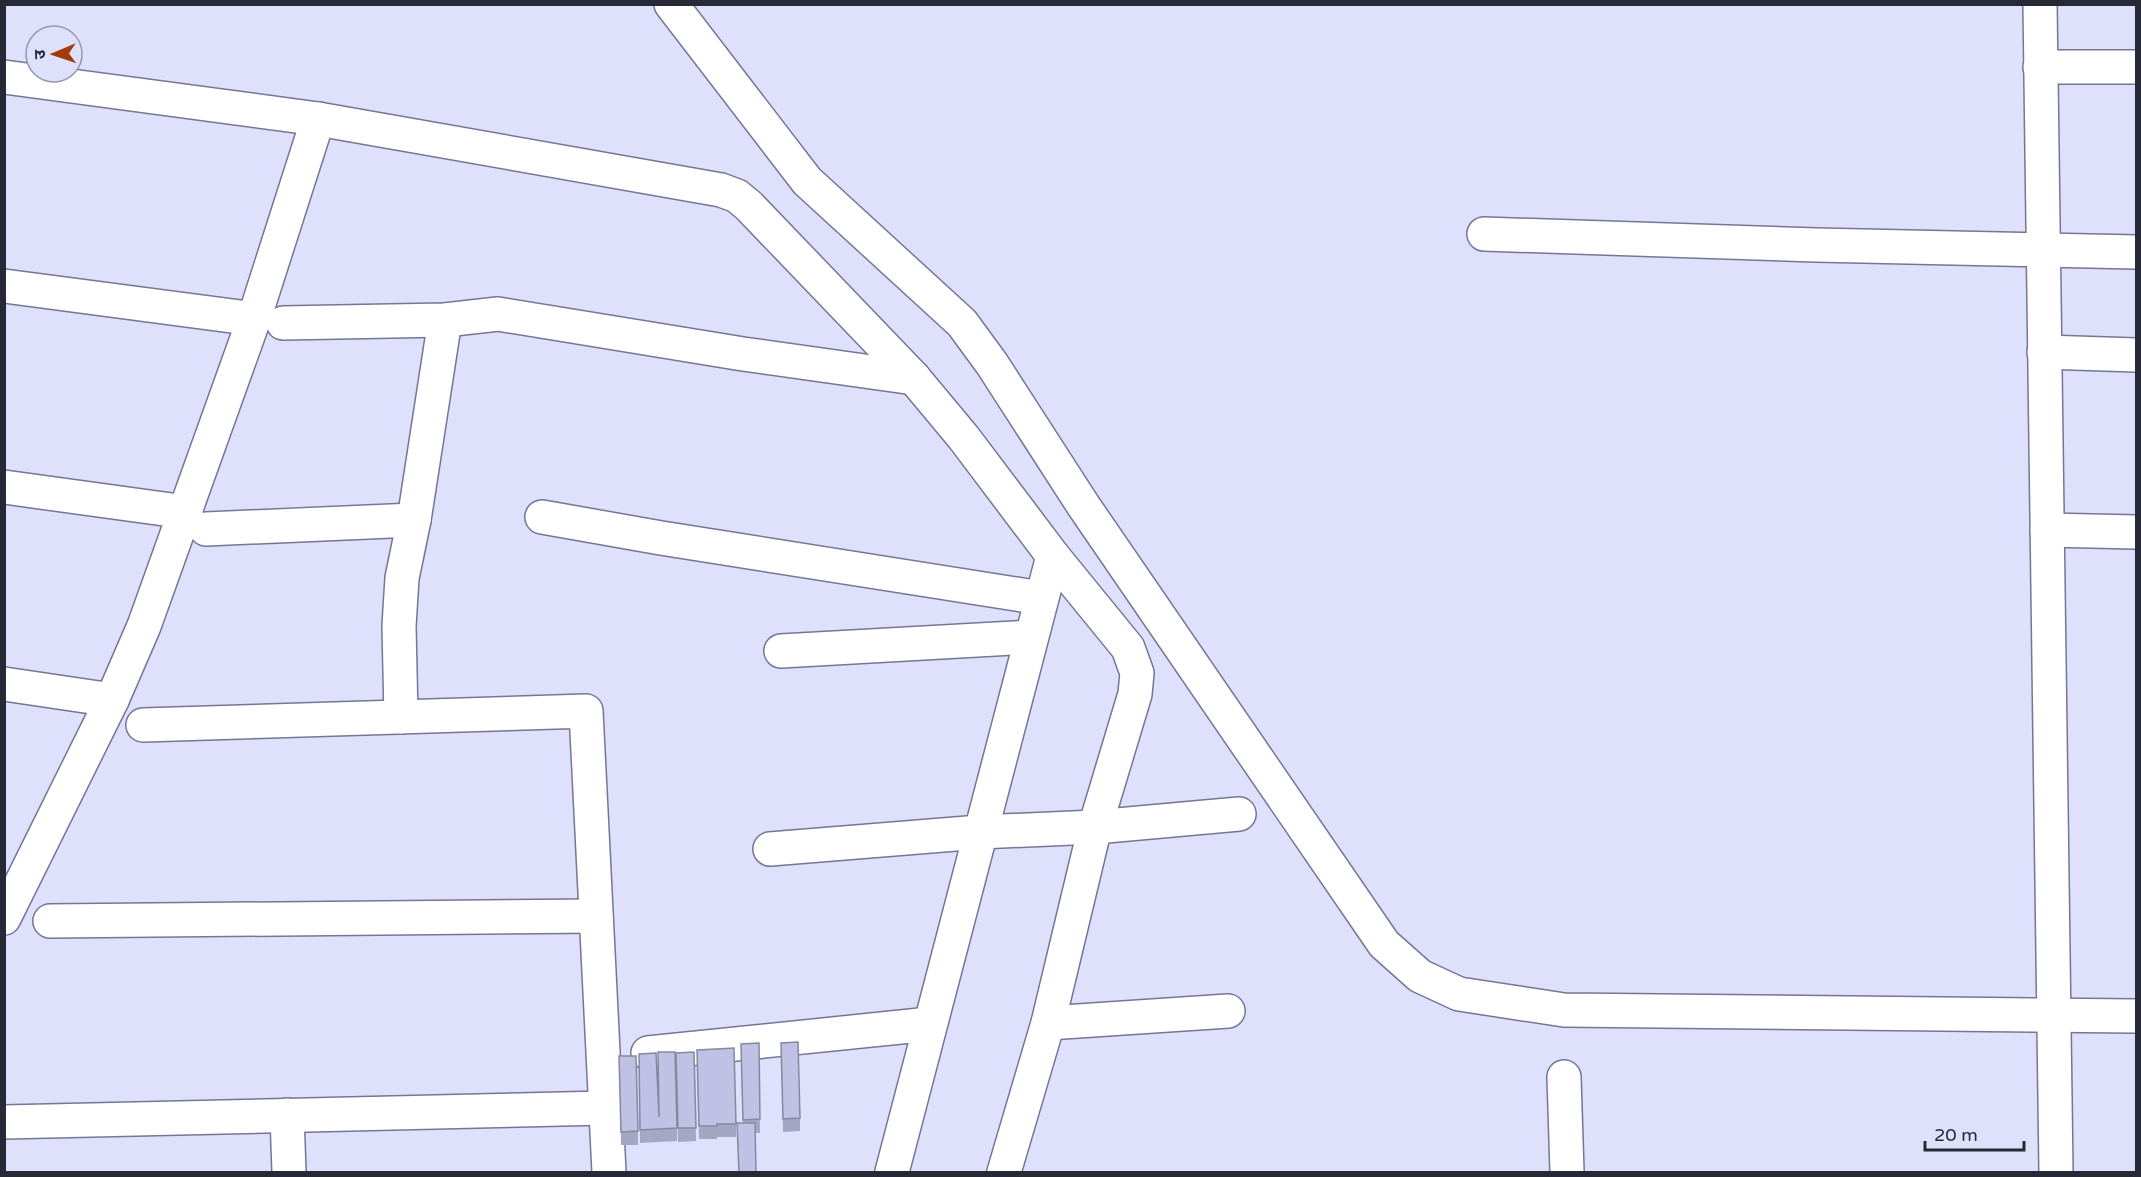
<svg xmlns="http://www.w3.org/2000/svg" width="2141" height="1177" viewBox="0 0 2141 1177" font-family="'Varela Round','Noto Sans Devanagari',sans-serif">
	<rect width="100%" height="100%" fill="#dee0fc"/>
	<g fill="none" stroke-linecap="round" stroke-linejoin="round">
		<g stroke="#747696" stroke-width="36">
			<g id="minor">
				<polyline points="671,4 807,181 962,323 992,364 1083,505 1384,944 1420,976 1459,994 1564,1010 2136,1016"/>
				<polyline points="2040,4 2056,1172"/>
				<polyline points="2040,67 2136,67"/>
				<polyline points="4,77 318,119 721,190 737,196 749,206 914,378 964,438 1053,556 1128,648 1137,673 1135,694 1095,827 1048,1023 1004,1172"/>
				<polyline points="1484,234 1816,245 2136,252"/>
				<polyline points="4,286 254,319"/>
				<polyline points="283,323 445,320 498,314 743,354 914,378"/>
				<polyline points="2044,352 2136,355"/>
				<polyline points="4,487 186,512"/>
				<polyline points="542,517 661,538 1041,598"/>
				<polyline points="206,529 414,520"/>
				<polyline points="2047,530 2136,532"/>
				<polyline points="781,651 1030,637"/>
				<polyline points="4,684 112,700"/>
				<polyline points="401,717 399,626 402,578 414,520 445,320"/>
				<polyline points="143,725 586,711 609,1172"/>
				<polyline points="770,849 980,832 1095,827 1239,814"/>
				<polyline points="4,918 112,700 144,626 254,319 318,119"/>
				<polyline points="50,921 596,916"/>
				<polyline points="1048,1023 1228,1011"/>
				<polyline points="648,1053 930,1024"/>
				<polyline points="1564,1077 1567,1172"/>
				<polyline points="287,1115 289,1172"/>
				<polyline points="4,1122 606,1108"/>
				<polyline points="892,1172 1053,556"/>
			</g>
		</g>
		<use href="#minor" stroke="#fff" stroke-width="33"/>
	</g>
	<g fill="#a4a7c4">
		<polygon points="759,1043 760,1133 755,1133 743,1123 741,1057"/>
		<polygon points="781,1043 800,1118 800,1131 783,1132"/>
		<polygon points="694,1052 696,1141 678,1142 676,1066"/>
		<polygon points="639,1054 658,1107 677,1128 677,1141 640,1143"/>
		<polygon points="619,1056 638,1131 638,1145 621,1145"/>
		<polygon points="697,1063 736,1124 736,1137 717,1137 717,1139 699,1139"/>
	</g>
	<g fill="#bfc2e4" stroke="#8688a0" stroke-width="1.5">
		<polygon points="798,1042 800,1118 783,1119 781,1043"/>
		<polygon points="759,1043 760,1119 743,1120 741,1044"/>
		<polygon points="734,1048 736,1124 717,1124 717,1126 699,1126 697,1050"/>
		<polygon points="658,1052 675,1052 677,1128 640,1130 639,1054 656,1053 659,1117"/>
		<polygon points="694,1052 696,1128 678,1128 676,1053"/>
		<polygon points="619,1056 636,1056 638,1131 621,1132"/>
		<polygon points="737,1123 755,1123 756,1173 739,1173"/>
	</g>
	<rect width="2141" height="1177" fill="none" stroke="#282936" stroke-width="12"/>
	<g transform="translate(54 54) rotate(268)"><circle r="28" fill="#dee0fc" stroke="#9597ad" stroke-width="1.5"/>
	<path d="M0-4.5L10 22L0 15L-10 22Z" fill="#a03c08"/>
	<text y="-9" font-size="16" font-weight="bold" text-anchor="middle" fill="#282936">उ</text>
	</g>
	<path d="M1925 1141v9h99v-9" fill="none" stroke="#282936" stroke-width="3"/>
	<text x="1934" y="1141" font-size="18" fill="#282936" stroke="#dee0fc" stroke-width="4.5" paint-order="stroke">20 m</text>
</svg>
